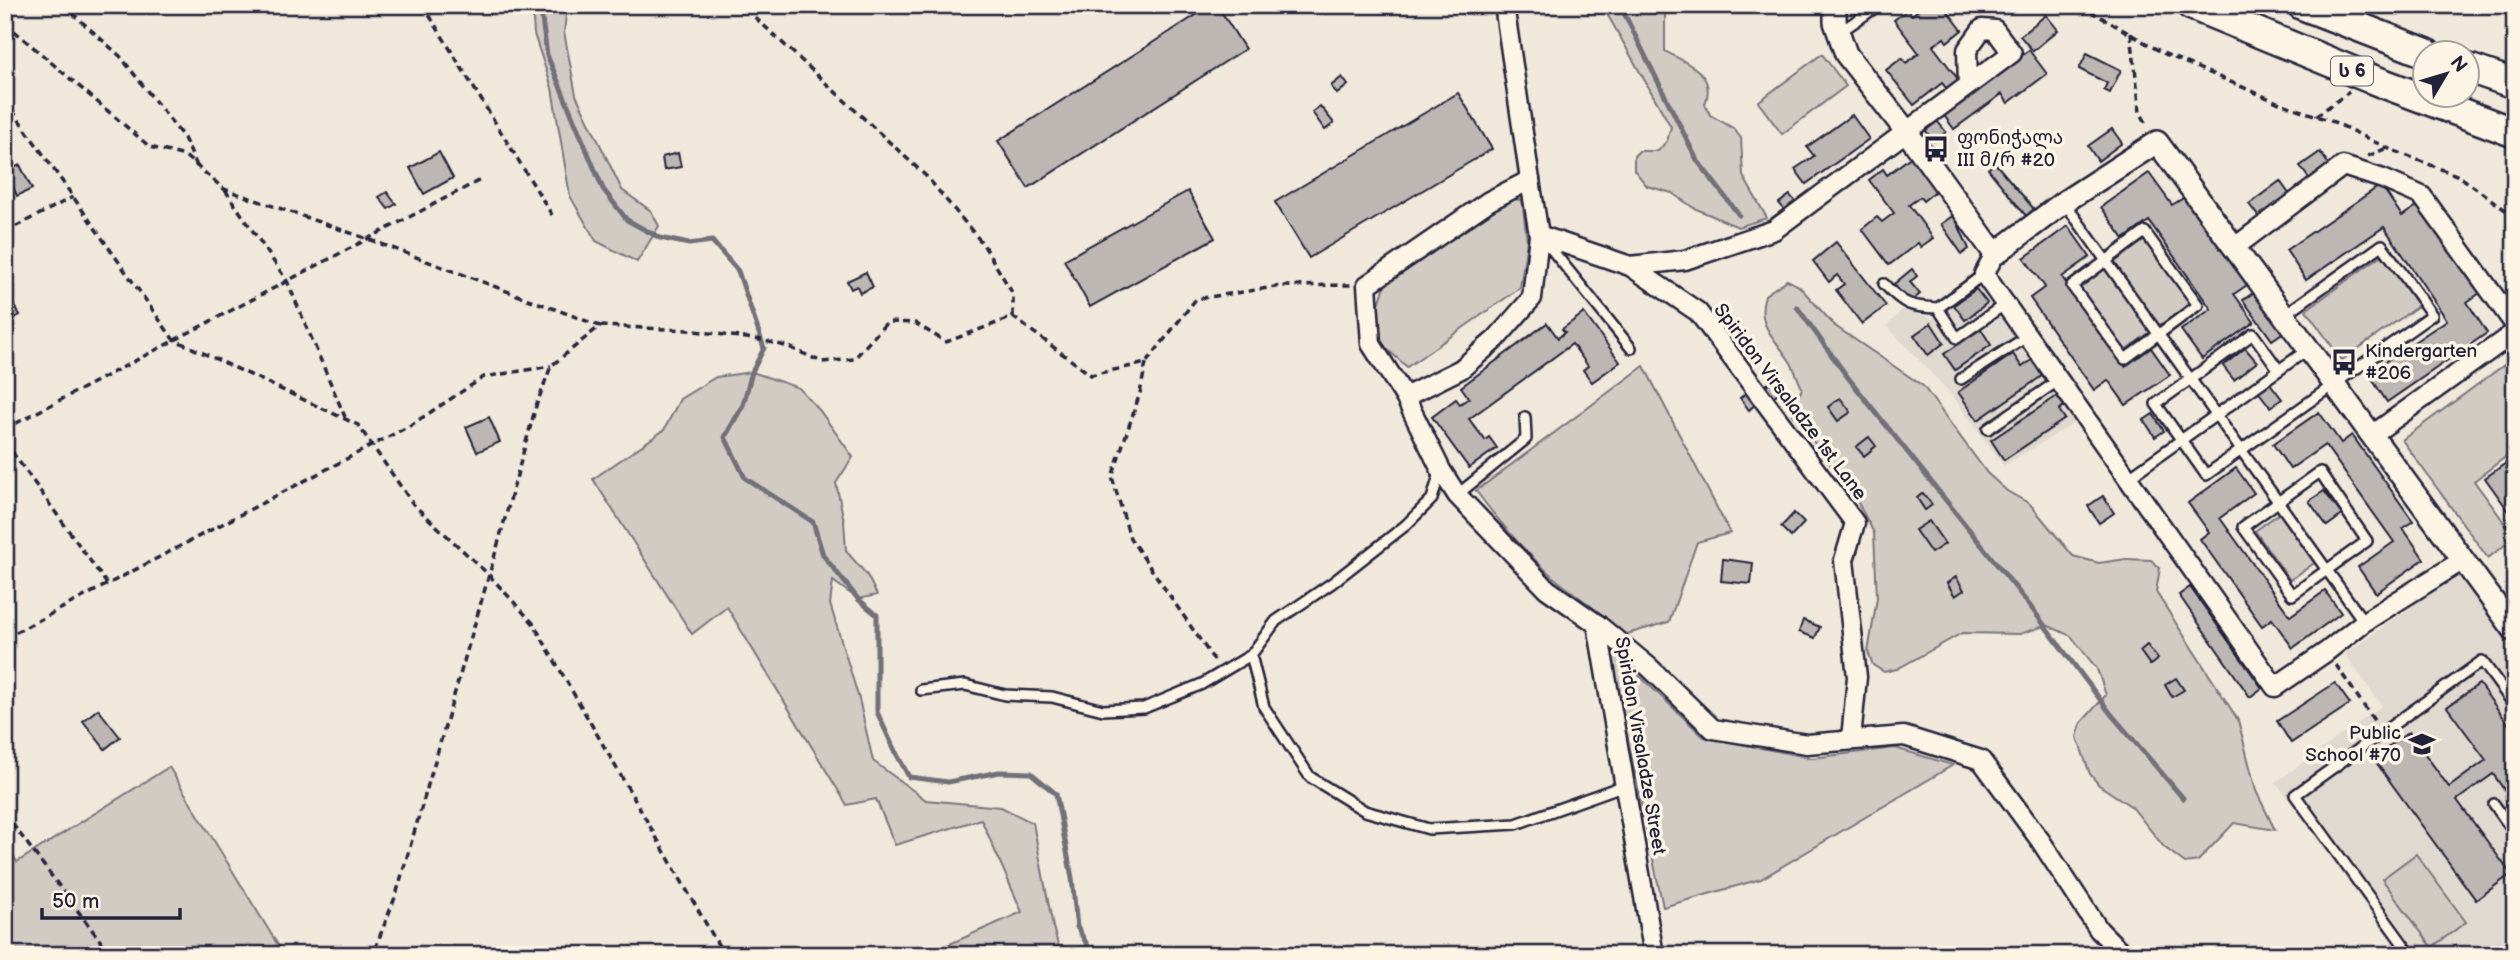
<svg xmlns="http://www.w3.org/2000/svg" width="2520" height="960" viewBox="0 0 2520 960" font-family="'Balsamiq Sans','Noto Sans Georgian',sans-serif">
	<rect width="100%" height="100%" fill="#efe8db"/>
	<filter id="ink" filterUnits="userSpaceOnUse"><feTurbulence type="fractalNoise" baseFrequency=".0143" numOctaves="2"/><feDisplacementMap in="SourceGraphic" scale="14" xChannelSelector="R" yChannelSelector="G"/><feConvolveMatrix kernelMatrix="1 2 1 2 8 2 1 2 1" color-interpolation-filters="sRGB"/></filter>
	<g filter="url(#ink)">
		<g fill="#e0d9cf">
			<polygon points="1983,280 2079,420 2004,466 1952,395 1887,326 1902,310 1933,318"/>
			<polygon points="2459,572 2515,650 2515,955 2401,955 2276,782 2382,706 2345,654"/>
		</g>
		<g fill="#d1cbc3" stroke="#7a767f" stroke-width="2">
			<polygon points="532,5 567,5 564,32 576,95 622,190 651,211 659,226 637,262 596,241 570,196 552,88 534,34"/>
			<path d="M1602 5H1661L1665 14V51C1687 64 1717 72 1705 104L1710 115 1733 128 1741 138 1743 176 1767 218 1738 227 1694 208 1672 193 1647 186 1634 170V156L1639 151H1658L1667 141 1671 127Z"/>
			<polygon points="1822,54 1846,86 1782,134 1758,102"/>
			<polygon points="1511,199 1522,200 1527,241 1520,288 1407,367 1378,341 1375,316 1386,283"/>
			<polygon points="2145,239 2191,303 2125,350 2079,286"/>
			<polygon points="2382,255 2418,306 2342,360 2306,310"/>
			<path d="M1787 280 1799 286 1835 326 1923 386 1987 473 2007 491 2030 504 2073 556 2099 563 2126 559 2151 560 2160 568 2156 592 2238 720 2256 791 2275 830 2234 823 2198 861 2185 863 2164 847 2132 807 2099 785 2090 774 2077 737 2081 723 2106 695 2097 669 2071 636 2047 625 2020 634 1962 633 1897 669 1884 672 1873 665 1868 652 1877 598 1874 533 1856 499 1792 413 1802 388C1798 380 1795 370 1791 363 1776 338 1755 327 1765 295Z"/>
			<polygon points="2515,357 2515,455 2512,452 2474,481 2515,537 2488,558 2402,440"/>
			<path d="M1644 366 1730 533 1697 542 1669 622 1620 636C1603 611 1575 596 1552 576 1523 550 1499 522 1476 491Z"/>
			<polygon points="752,372 799,388 820,411 853,457 836,483 844,521 846,551 867,575 877,595 858,599 833,581 830,604 859,699 873,761 926,800 1001,807 1033,823 1053,927 1061,955 925,955 1022,912 981,819 895,845 876,799 847,805 727,607 692,634 593,479 664,430 680,399 716,377"/>
			<polygon points="2281,512 2317,561 2290,580 2255,531"/>
			<polygon points="1608,646 1704,737 1812,758 1895,748 1953,765 1761,879 1663,907"/>
			<polygon points="169,767 284,955 5,955 5,842 17,862"/>
			<polygon points="2416,854 2466,922 2432,947 2382,879"/>
		</g>
		<g fill="none" stroke-linecap="round" stroke-linejoin="round">
			<g stroke="#716f79" stroke-width="5">
				<polyline points="540,5 547,55 603,189 627,220 660,238 689,244 712,241 738,271 764,348 752,372 743,405 725,437 745,478 813,522 823,555 858,599 877,615 877,712 894,749 909,777 948,782 999,772 1031,773 1056,794 1072,878 1077,927 1093,955"/>
				<polyline points="1620,5 1697,160 1739,215"/>
				<polyline points="1797,307 1846,375 2030,606 2111,714 2183,798"/>
			</g>
		</g>
		<g fill="#bcb7b3" stroke="#22223b" stroke-width="2">
			<polygon points="1212,5 1217,5 1245,49 1028,188 998,141"/>
			<polygon points="1925,5 1943,5 1962,30 1947,42 1944,38 1933,46 1958,79 1946,88 1942,83 1914,105 1886,70 1902,58 1906,63 1919,53 1894,20 1907,10 1912,15"/>
			<polygon points="2046,15 2058,30 2033,51 2020,36"/>
			<polygon points="2029,50 2047,74 2008,103 2002,94 1954,129 1943,114"/>
			<polygon points="2087,53 2121,70 2110,93 2104,90 2107,83 2079,69"/>
			<polygon points="1342,77 1348,85 1337,94 1331,86"/>
			<polygon points="1458,93 1492,149 1309,258 1275,202"/>
			<polygon points="1320,106 1334,123 1325,130 1312,112"/>
			<polygon points="1852,115 1869,139 1806,184 1795,169 1814,156 1807,147"/>
			<polygon points="1934,117 1946,132 1934,141 1922,126"/>
			<polygon points="2112,129 2122,143 2098,161 2088,146"/>
			<polygon points="439,152 453,178 424,194 410,168"/>
			<polygon points="2320,152 2330,166 2310,180 2300,166"/>
			<polygon points="678,153 681,167 664,170 662,157"/>
			<polygon points="1912,156 1938,189 1923,201 1920,197 1909,205 1933,238 1921,247 1918,243 1889,265 1862,229 1877,217 1882,222 1894,213 1869,180 1883,169 1887,175"/>
			<polygon points="1995,163 2034,209 2026,216 1988,169"/>
			<polygon points="20,165 32,189 17,196 6,171"/>
			<polygon points="2149,173 2172,205 2185,197 2247,285 2234,294 2254,322 2202,359 2181,330 2211,309 2149,221 2124,239 2101,207"/>
			<polygon points="2280,181 2292,198 2261,220 2249,204"/>
			<polygon points="2381,185 2402,216 2420,204 2480,293 2467,302 2487,333 2387,402 2368,373 2447,320 2384,227 2306,280 2286,250"/>
			<polygon points="1188,191 1215,238 1090,307 1064,260"/>
			<polygon points="387,192 396,204 388,209 379,197"/>
			<polygon points="1790,195 1799,207 1776,224 1772,218 1784,209 1779,203"/>
			<polygon points="1954,215 1969,249 1962,254 1941,224"/>
			<polygon points="2068,226 2090,257 2062,277 2125,366 2151,348 2170,375 2126,405 2108,380 2094,390 2030,298 2045,287 2024,258"/>
			<polygon points="1836,242 1886,306 1862,324 1836,290 1844,284 1837,275 1829,282 1813,261"/>
			<polygon points="1912,269 1917,276 1910,282 1920,294 1909,303 1894,284"/>
			<polygon points="866,272 873,287 860,293 857,286 851,289 847,281"/>
			<polygon points="1976,289 1987,303 1965,320 1954,305"/>
			<polygon points="2259,289 2288,329 2272,340 2243,300"/>
			<polygon points="8,296 20,315 5,324 5,298"/>
			<polygon points="1584,313 1620,362 1592,382 1583,370 1588,366 1572,344 1469,419 1485,440 1489,437 1497,448 1469,468 1432,417 1456,399 1460,404 1469,398 1461,387 1547,323 1558,338 1565,332 1562,329"/>
			<polygon points="1931,323 1944,343 1928,355 1914,335"/>
			<polygon points="1981,329 1991,345 1955,370 1944,354"/>
			<polygon points="2245,348 2257,362 2234,380 2223,366"/>
			<polygon points="2013,354 2022,367 2032,360 2042,376 1978,420 1958,392"/>
			<polygon points="1777,377 1785,388 1770,399 1762,388"/>
			<polygon points="2269,382 2282,399 2270,407 2258,391"/>
			<polygon points="1747,392 1757,403 1749,410 1740,398"/>
			<polygon points="2057,396 2064,406 2059,410 2065,419 2004,460 1991,440"/>
			<polygon points="1840,398 1851,412 1838,421 1828,407"/>
			<polygon points="2319,412 2341,443 2352,435 2413,521 2403,528 2424,559 2376,593 2358,567 2394,542 2325,445 2290,469 2273,444"/>
			<polygon points="2153,414 2164,431 2155,437 2144,420"/>
			<polygon points="489,417 500,442 477,452 466,427"/>
			<polygon points="1869,437 1876,446 1864,456 1856,447"/>
			<polygon points="2509,461 2515,470 2515,520 2485,478"/>
			<polygon points="2236,468 2254,493 2220,518 2290,616 2325,591 2341,613 2293,648 2272,619 2262,626 2200,539 2209,532 2188,503"/>
			<polygon points="2324,491 2342,515 2327,526 2309,501"/>
			<polygon points="1923,493 1932,505 1925,510 1917,498"/>
			<polygon points="2103,496 2114,513 2099,523 2088,506"/>
			<polygon points="1794,513 1804,523 1791,537 1781,527"/>
			<polygon points="1929,521 1945,544 1931,553 1915,530"/>
			<polygon points="1723,559 1753,563 1751,584 1721,581"/>
			<polygon points="1956,577 1964,590 1955,596 1947,583"/>
			<polygon points="2190,587 2262,688 2250,697 2179,595"/>
			<polygon points="1803,620 1820,627 1815,638 1799,632"/>
			<polygon points="2147,645 2158,659 2150,665 2140,651"/>
			<polygon points="2176,678 2184,690 2172,697 2165,685"/>
			<polygon points="2335,683 2350,704 2291,743 2277,721"/>
			<polygon points="2479,684 2515,733 2515,805 2493,774 2457,800 2511,874 2476,900 2373,758 2409,732 2449,787 2486,760 2447,707"/>
			<polygon points="98,709 120,737 105,749 83,721"/>
		</g>
		<g fill="none" stroke-linecap="round" stroke-linejoin="round">
			<g stroke="#22223b" stroke-width="14">
				<g id="service">
					<polyline points="1840,32 1879,5"/>
					<polyline points="2064,202 2364,622"/>
					<polygon points="2145,232 2198,305 2125,359 2072,286"/>
					<polyline points="1544,240 1631,348"/>
					<polyline points="1984,274 1938,308 1957,338 2005,304"/>
					<path d="M1884 284C1904 305 1910 307 1938 308"/>
					<polyline points="2279,370 2253,334 2156,404 2206,475 2432,315 2382,245 2284,315"/>
					<polyline points="1961,379 2028,336"/>
					<polyline points="1988,429 2059,380"/>
					<polygon points="2320,472 2367,541 2292,595 2243,527"/>
					<polyline points="2128,478 2307,350"/>
					<polyline points="1457,495 1526,439 1525,417"/>
					<polyline points="1251,655 1264,707 1310,777 1365,811 1429,829 1516,824 1625,785"/>
					<polyline points="921,690 965,685 1005,695 1052,697 1103,710 1144,708 1202,684 1251,655 1276,621 1332,583 1406,525 1432,499 1440,472"/>
					<polyline points="2494,804 2515,834"/>
					<polyline points="2411,955 2295,795 2482,661 2515,706"/>
				</g>
			</g>
			<g stroke="#22223b" stroke-width="23">
				<g id="minor">
					<polyline points="1504,5 1530,180 1489,201 1367,285 1371,344 1405,397 1441,470 1457,495 1547,589 1597,624 1649,667 1713,729 1807,744 1904,736 1981,760 2040,840 2099,930 2124,955"/>
					<polyline points="1539,235 1630,266 1698,312 1855,523 1844,560 1857,677 1851,739"/>
					<polyline points="2235,247 2343,166 2383,179 2422,196 2515,325"/>
					<polyline points="1995,254 1984,274 2275,687 2326,652 2364,622 2463,560"/>
					<polyline points="1630,266 1685,260 1774,230 2012,53 1995,30 1982,29 1967,50 1968,85"/>
					<polyline points="1405,397 1461,369 1496,339 1532,298 1539,235 1530,180"/>
					<polyline points="2372,435 2515,332"/>
					<polyline points="1597,624 1654,955"/>
				</g>
			</g>
			<g stroke="#22223b" stroke-width="26">
				<polyline id="tertiary" points="1835,5 1835,22 1846,54 1906,131 1995,254 2064,202 2157,142 2515,631"/>
			</g>
			<g stroke="#22223b" stroke-width="33">
				<g id="trunk">
					<polyline points="2191,5 2369,78 2515,133"/>
					<polyline points="2302,5 2426,53"/>
					<polyline points="2468,68 2515,84"/>
				</g>
			</g>
			<g stroke="#22223b" stroke-width="3.5" stroke-dasharray="7 5" stroke-linecap="butt">
				<polyline points="63,5 120,56 184,138 197,166"/>
				<polyline points="423,5 552,215"/>
				<polyline points="2080,5 2163,53 2277,102 2334,122 2387,148 2459,176 2515,217"/>
				<polyline points="746,9 927,177 983,244 1013,294 1013,317"/>
				<polyline points="5,23 150,147 185,156 224,189 368,239 600,326"/>
				<polyline points="2131,33 2140,112 2148,126"/>
				<polyline points="5,100 173,339 358,425 413,504 489,575 533,623 724,955"/>
				<polyline points="2316,116 2349,92"/>
				<polyline points="2368,156 2387,148"/>
				<polyline points="225,190 287,281 345,417"/>
				<polyline points="5,232 73,197"/>
				<polyline points="1146,363 1140,393 1112,477 1130,538 1216,663"/>
				<polyline points="5,429 480,180"/>
				<polyline points="5,442 107,584"/>
				<polyline points="5,638 411,425 484,377 551,366"/>
				<polyline points="2336,665 2375,722"/>
				<polyline points="5,814 111,955"/>
				<polyline points="364,955 376,946 396,895 498,544 536,406 551,366 600,326 688,330 761,340 789,347 822,362 854,359 887,322 915,323 946,342 1013,317 1091,375 1146,363 1196,299 1282,286 1352,285"/>
			</g>
			<use href="#service" stroke="#fcf5e5" stroke-width="9"/>
			<use href="#minor" stroke="#fcf5e5" stroke-width="18"/>
			<use href="#tertiary" stroke="#fcf5e5" stroke-width="21"/>
			<use href="#trunk" stroke="#fcf5e5" stroke-width="28"/>
		</g>
	</g>
	<defs>
		<g id="bus-bare" transform="scale(2.1)"><path d="M-5-6H5V4H4V6H2V4H-2V6H-4V4H-5ZM-3.5-4V0h7V-4ZM-3.5 1.2v1.5H-2V1.2ZM2 1.2v1.5H3.5V1.2Z" fill="#22223b" stroke="#fcf5e5" stroke-width="2.5" paint-order="stroke"/></g>
		<g id="school-bare" transform="scale(2.1)"><path d="M0-5L7-2L0 1L-7-2ZM-4 1L0 2.5L4 1V4Q0 6-4 4Z" fill="#22223b" stroke="#fcf5e5" stroke-width="2.5" paint-order="stroke"/></g>
	</defs>
	<g fill-rule="evenodd">
		<use href="#bus-bare" x="1936" y="149"/>
		<use href="#bus-bare" x="2344" y="362"/>
		<use href="#school-bare" x="2422" y="744"/>
	</g>
	<g text-anchor="middle" dominant-baseline="central" stroke-width="7" stroke-linejoin="round" paint-order="stroke">
		<rect fill="#fcf5e5" stroke="#63616e" stroke-width="2" x="2331" y="56.5" width="42" height="29" rx="5"/>
		<g font-size="18" font-weight="bold" fill="#22223b">
			<text x="2352" y="71">ს 6</text>
		</g>
		<g font-size="19" fill="#22223b" stroke="#fcf5e5" text-anchor="start">
			<text x="1957" y="138">ფონიჭალა<tspan x="1957" dy="22">III მ/რ #20</tspan></text>
			<text x="2365" y="351">Kindergarten<tspan x="2365" dy="22">#206</tspan></text>
			<text x="2401" y="733" text-anchor="end">Public<tspan x="2401" dy="22">School #70</tspan></text>
		</g>
		<g font-size="19" fill="#22223b" stroke="#fcf5e5">
			<text transform="translate(1790 402) rotate(53)">Spiridon Virsaladze 1st Lane</text>
			<text transform="translate(1640 746) rotate(80)">Spiridon Virsaladze Street</text>
		</g>
	</g>
	<rect width="2520" height="960" fill="none" stroke="#fcf5e5" stroke-width="28"/>
	<rect x="14" y="14" width="2492" height="932" fill="none" stroke="#22223b" stroke-width="2.5" filter="url(#ink)"/>
	<g transform="translate(2446 74) rotate(52)"><circle r="33" fill="#fcf5e5" stroke="#a5a1a1" stroke-width="2"/>
	<path d="M0-5L12 26L0 18L-12 26Z" fill="#22223b"/>
	<text y="-10" font-size="19" font-weight="bold" text-anchor="middle" fill="#22223b">N</text>
	</g>
	<path d="M42 908v10h138v-10" fill="none" stroke="#22223b" stroke-width="3.5"/>
	<text x="52" y="908" font-size="21" fill="#22223b" stroke="#fcf5e5" stroke-width="5" paint-order="stroke">50 m</text>
</svg>
